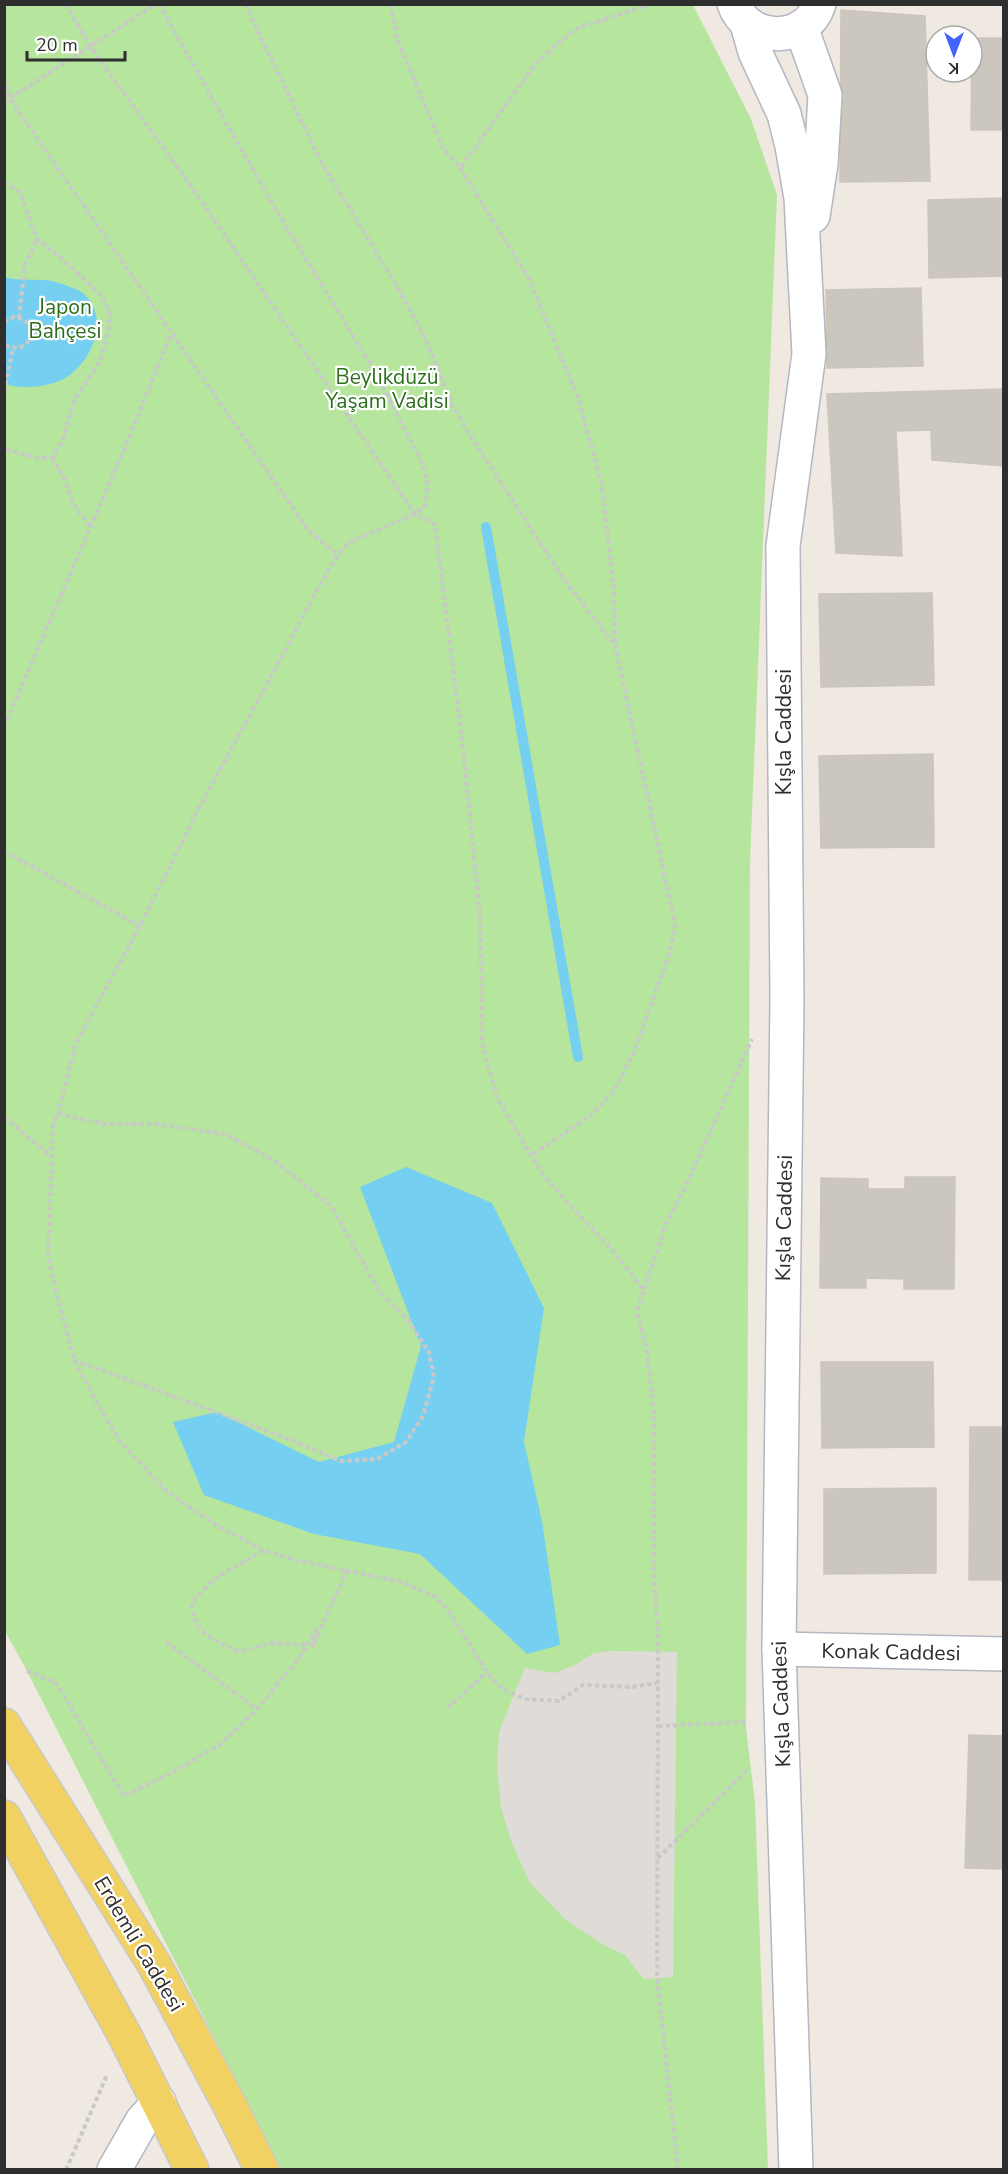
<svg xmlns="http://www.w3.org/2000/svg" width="1008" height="2174" viewBox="0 0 1008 2174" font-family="'Nunito Sans',sans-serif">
	<rect width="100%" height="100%" fill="#efe9e1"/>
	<polygon fill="#b6e59e" points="5,5 693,5 751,119 777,195 750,864 746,1728 755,1803 768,2169 281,2169 27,1671 5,1631"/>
	<polygon fill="#dfdcd8" points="611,1651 677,1652 673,1977 644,1979 625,1955 604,1945 566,1920 530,1883 511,1841 501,1807 497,1767 499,1732 525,1668 554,1673 575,1665 594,1653"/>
	<g fill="#75cff0">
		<path d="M5 277C16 281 29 279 41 280 51 280 62 283 72 288 76 289 81 291 84 294 109 317 94 356 71 374 55 387 23 390 5 384Z"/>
		<polygon points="406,1167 492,1203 544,1308 524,1442 542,1521 560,1645 527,1654 420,1554 314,1534 204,1495 173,1422 217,1412 319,1462 394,1442 421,1346 360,1187"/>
	</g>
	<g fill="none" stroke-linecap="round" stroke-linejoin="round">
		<polyline stroke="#75cff0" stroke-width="10" points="486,527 578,1057"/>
	</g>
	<g fill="#cbc7bf" stroke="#cbc5ba" stroke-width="1.5">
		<polygon points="841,10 925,16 930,181 840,182"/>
		<polygon points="972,38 1004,38 1004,130 971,130"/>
		<polygon points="1004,198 1004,276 929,278 928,200"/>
		<polygon points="921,288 923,366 827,368 826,290"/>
		<polygon points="1004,389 1004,466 932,460 931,430 896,431 902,556 836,553 827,394"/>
		<polygon points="932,593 934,685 821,687 819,594"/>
		<polygon points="933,754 934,847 821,848 819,756"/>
		<polygon points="905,1177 955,1177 954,1289 904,1289 904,1279 866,1278 866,1288 820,1288 821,1178 868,1179 868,1189 905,1189"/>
		<polygon points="821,1362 933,1362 934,1447 822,1448"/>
		<polygon points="970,1427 1004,1427 1004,1580 969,1580"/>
		<polygon points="936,1488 936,1573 824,1574 824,1489"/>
		<polygon points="969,1735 1004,1736 1004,1869 965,1868"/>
	</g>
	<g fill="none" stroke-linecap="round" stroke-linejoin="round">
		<g stroke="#b4b7c1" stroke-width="36">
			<g id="minor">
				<path d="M734 4C747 42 806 45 819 4"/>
				<polyline points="747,24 755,52 784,114 792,146 801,198 809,354 783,546 787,1000 779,1649 796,2170"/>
				<polyline points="801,27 825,95 821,164 813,216"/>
				<polyline points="779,1649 1004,1654"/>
				<polyline points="114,2170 142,2121 159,2102"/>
			</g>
		</g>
		<g stroke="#c9c9c9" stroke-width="36">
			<g id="major">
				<polyline points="4,1725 154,1964 230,2106 262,2170"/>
				<polyline points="4,1817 125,2036 192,2170"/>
			</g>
		</g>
		<g stroke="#c9c9c9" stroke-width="4" stroke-dasharray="4.5 3" stroke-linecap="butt">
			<polyline points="66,4 90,46 198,196 415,514 435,524 463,748 480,915 482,1043 497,1098 542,1173 571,1207 611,1248 644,1291"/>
			<polyline points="159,4 269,198 375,372 420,458 427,480 427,492 425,505 415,514 350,542 338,555 319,586 279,662 199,808 140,926 75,1045 58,1114 53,1124 48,1258 74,1360 98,1405 121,1443 167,1492 216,1525 263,1550 295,1560 402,1582 436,1597 451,1615 487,1672 502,1689 525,1699 559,1701 583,1685 632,1687 657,1683"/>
			<polyline points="245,4 321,162 395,283 425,338 452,404 468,432 563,578 614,644"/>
			<polyline points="391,4 397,39 443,148 460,168 528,277 579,400 602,486 614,591 615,645 675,924 670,952 634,1052 614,1091 590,1116 532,1155"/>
			<polyline points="4,78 10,99 308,530 338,555"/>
			<polyline points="4,102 156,4"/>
			<polyline points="461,167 536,63 575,29 651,4"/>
			<polyline points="4,182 20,192 37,239 60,257 103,297 110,314 108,330 100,362 74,400 62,443 52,457 38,458 4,449"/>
			<polyline points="19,318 25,264 37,239"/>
			<path d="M4 322 14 317C35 320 38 340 19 348L9 347 4 343"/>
			<polyline points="4,392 13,348"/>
			<polyline points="52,457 64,478 74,505 90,527"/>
			<polyline points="4,727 126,445 171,334"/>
			<polyline points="4,851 140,926"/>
			<polyline points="58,1114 105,1124 155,1124 225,1134 272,1159 331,1206 380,1292 407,1319 429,1352 434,1376 423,1416 406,1442 377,1459 340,1461 297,1442 74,1360"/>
			<polyline points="4,1117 52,1157"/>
			<path d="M263 1550C249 1561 238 1564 224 1573 212 1580 202 1592 192 1603 192 1634 214 1639 239 1652L272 1643 307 1645"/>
			<polyline points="166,1642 257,1709"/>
			<polyline points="27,1671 56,1683 124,1796 173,1772 219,1745 257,1709 299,1658 316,1630 313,1646 347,1570"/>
			<polyline points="447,1708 487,1672"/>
			<polyline points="658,1726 748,1722"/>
			<polyline points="658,1858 749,1768"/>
			<polyline points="66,2170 107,2075"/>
			<polyline points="678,2170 657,1977 658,1636 654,1574 654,1415 647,1351 637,1311 666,1224 690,1177 752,1039"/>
		</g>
		<use href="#minor" stroke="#fff" stroke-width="33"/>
		<use href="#major" stroke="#f2d163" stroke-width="33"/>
	</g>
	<g text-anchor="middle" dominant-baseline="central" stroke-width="4.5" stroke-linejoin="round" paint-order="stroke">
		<g font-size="21" fill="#2c6e1b" stroke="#fff">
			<text x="65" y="307">Japon<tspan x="65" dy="24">Bahçesi</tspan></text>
			<text x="387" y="377">Beylikdüzü<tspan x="387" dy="24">Yaşam Vadisi</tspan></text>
		</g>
		<g font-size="21" fill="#2e2e2e" stroke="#fff">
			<text transform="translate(784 732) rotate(-90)">Kışla Caddesi</text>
			<text transform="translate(784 1218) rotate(-89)">Kışla Caddesi</text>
			<text transform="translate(891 1652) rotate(1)">Konak Caddesi</text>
			<text transform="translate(781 1704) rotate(-92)">Kışla Caddesi</text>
			<text transform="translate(139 1944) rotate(59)">Erdemli Caddesi</text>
		</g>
	</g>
	<rect width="1008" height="2174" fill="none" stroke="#2e2e2e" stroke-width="12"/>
	<g transform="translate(954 54) rotate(180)"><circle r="28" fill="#ffffff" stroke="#ababab" stroke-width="1.5"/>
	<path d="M0-4.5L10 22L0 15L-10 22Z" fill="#4264fb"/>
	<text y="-9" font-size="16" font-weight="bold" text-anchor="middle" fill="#2e2e2e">K</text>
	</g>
	<path d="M27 51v9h98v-9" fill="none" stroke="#2e2e2e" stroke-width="3"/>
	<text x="36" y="51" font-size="18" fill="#2e2e2e" stroke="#ffffff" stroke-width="4.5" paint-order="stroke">20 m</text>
</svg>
